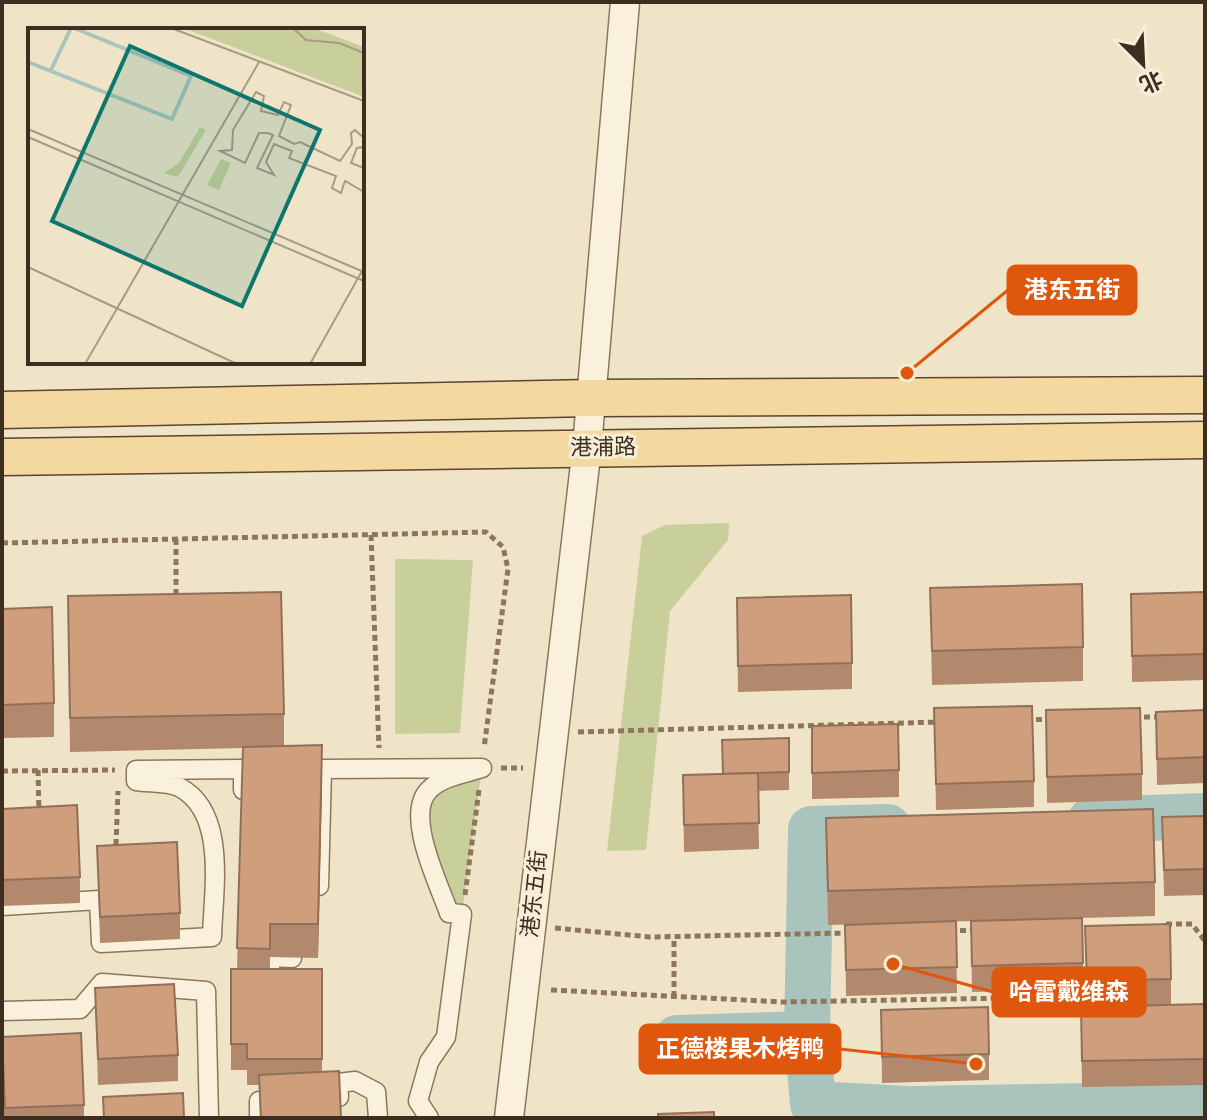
<svg xmlns="http://www.w3.org/2000/svg" width="1207" height="1120" viewBox="0 0 1207 1120" font-family="Bitter,'Noto Sans SC',serif">
	<rect width="100%" height="100%" fill="#f0e4c8"/>
	<g fill="#c9cf9b">
		<polygon points="729,523 728,540 670,611 646,850 607,851 642,536 665,525"/>
		<polygon points="395,559 473,560 460,733 395,734"/>
		<polygon points="482,768 462,914 449,913 419,827 429,789"/>
	</g>
	<g fill="none" stroke-linecap="round" stroke-linejoin="round">
		<g stroke="#a9c4bc" stroke-width="46">
			<polyline points="1091,820 1205,816"/>
			<polyline points="888,827 811,829 807,1034 813,1104 908,1109 1205,1104"/>
			<polyline points="677,1038 807,1034"/>
		</g>
		<g stroke="#8d765c" stroke-width="21">
			<g id="pedestrian">
				<path d="M319 886 322 769 482 768C466 773 442 777 430 789 403 813 439 884 449 913L462 914 446 1037 429 1062 418 1101 429 1118"/>
				<path d="M2 906 99 900 101 943 212 937C213 892 228 812 179 787 168 782 149 783 136 781V770L243 769V790"/>
				<polyline points="259,983 270,983 270,957 292,958"/>
				<polyline points="2,1011 80,1009 102,983 206,991 209,1118"/>
				<polyline points="330,1098 339,1097 338,1083 355,1081 376,1092 378,1118"/>
				<polyline points="259,1118 259,1101 281,1100"/>
			</g>
		</g>
		<g stroke="#8d765c" stroke-width="31">
			<polyline id="tertiary" points="509,1118 587,447 625,2"/>
		</g>
		<g stroke="#5b4430" stroke-width="39">
			<g id="primary">
				<polyline points="2,410 590,398 1205,395"/>
				<polyline points="2,457 1205,440"/>
			</g>
		</g>
		<g stroke="#8d765c" stroke-width="5" stroke-dasharray="6 4" stroke-linecap="butt">
			<polyline points="371,535 379,748"/>
			<polyline points="176,539 176,598"/>
			<polyline points="2,543 486,532 503,547 508,569 484,748"/>
			<polyline points="1134,717 1160,717"/>
			<polyline points="1026,720 1052,719"/>
			<polyline points="578,732 940,722"/>
			<polyline points="501,768 523,768"/>
			<polyline points="38,770 39,813"/>
			<polyline points="2,771 115,770"/>
			<polyline points="116,845 118,791"/>
			<polyline points="465,895 479,790"/>
			<polyline points="1166,924 1192,924 1205,941"/>
			<polyline points="555,928 650,937 848,933"/>
			<polyline points="950,931 976,930"/>
			<polyline points="551,990 783,1002 1064,997 1079,1015 1084,1015"/>
			<polyline points="674,997 674,937"/>
		</g>
		<use href="#pedestrian" stroke="#faf1dc" stroke-width="18"/>
		<use href="#tertiary" stroke="#faf1dc" stroke-width="28"/>
		<use href="#primary" stroke="#f3d9a0" stroke-width="36"/>
	</g>
	<g fill="#b2896c">
		<polygon points="930,588 1083,647 1083,681 932,685"/>
		<polygon points="1205,592 1205,680 1132,682 1131,594"/>
		<polygon points="68,596 284,714 284,746 322,779 318,958 270,957 270,969 322,969 322,1072 341,1118 260,1118 259,1085 247,1085 247,1070 231,1070 231,969 237,969 243,748 70,752"/>
		<polygon points="2,609 54,703 54,737 2,738"/>
		<polygon points="737,624 852,663 852,689 738,692"/>
		<polygon points="934,708 1034,781 1034,807 936,810"/>
		<polygon points="1046,710 1142,774 1142,800 1047,803"/>
		<polygon points="1205,710 1205,783 1157,785 1156,712"/>
		<polygon points="812,726 899,770 899,797 812,799"/>
		<polygon points="789,738 789,790 758,791 759,849 684,852 683,775 723,774"/>
		<polygon points="2,809 80,877 80,903 2,906"/>
		<polygon points="1205,816 1205,895 1164,896 1162,817"/>
		<polygon points="826,818 1155,882 1155,916 828,925"/>
		<polygon points="97,846 180,913 180,939 100,943"/>
		<polygon points="956,921 957,993 846,996 845,925"/>
		<polygon points="971,921 1083,963 1083,989 972,992"/>
		<polygon points="1085,926 1171,979 1171,1005 1205,1004 1205,1085 1082,1087 1081,1007 1087,1007"/>
		<polygon points="95,988 178,1055 178,1081 98,1085"/>
		<polygon points="881,1010 989,1054 989,1080 882,1083"/>
		<polygon points="2,1037 84,1105 84,1118 4,1118"/>
	</g>
	<polygon fill="#916f58" points="322,745 322,779 318,958 318,924"/>
	<g fill="#cf9f7d" stroke="#916f58" stroke-width="2">
		<polygon points="1082,584 1083,647 932,651 930,588"/>
		<polygon points="281,592 284,714 70,718 68,596"/>
		<polygon points="1205,592 1205,654 1132,656 1131,594"/>
		<polygon points="851,595 852,663 738,666 737,598"/>
		<polygon points="52,607 54,703 2,705 2,609"/>
		<polygon points="1032,706 1034,781 936,784 934,708"/>
		<polygon points="1140,708 1142,774 1047,777 1046,710"/>
		<polygon points="1205,710 1205,757 1157,759 1156,712"/>
		<polygon points="898,724 899,770 812,773 812,726"/>
		<polygon points="789,738 789,772 723,774 722,740"/>
		<polygon points="322,745 318,924 270,924 270,949 237,948 243,747"/>
		<polygon points="758,773 759,823 684,825 683,775"/>
		<polygon points="77,805 80,877 2,880 2,809"/>
		<polygon points="1153,809 1155,882 828,891 826,818"/>
		<polygon points="1205,816 1205,869 1164,870 1162,817"/>
		<polygon points="177,842 180,913 100,917 97,846"/>
		<polygon points="1082,918 1083,963 972,966 971,921"/>
		<polygon points="956,921 957,967 846,970 845,925"/>
		<polygon points="1170,924 1171,979 1087,981 1085,926"/>
		<polygon points="231,969 322,969 322,1059 247,1059 247,1044 231,1044"/>
		<polygon points="174,984 178,1055 98,1059 95,988"/>
		<polygon points="1205,1004 1205,1059 1082,1061 1081,1007"/>
		<polygon points="988,1007 989,1054 882,1057 881,1010"/>
		<polygon points="81,1033 84,1105 5,1108 2,1037"/>
		<polygon points="339,1071 341,1118 261,1118 259,1075"/>
		<polygon points="183,1093 184,1118 104,1118 103,1097"/>
		<polygon points="714,1112 714,1118 658,1118 658,1114"/>
	</g>
	<g text-anchor="middle" dominant-baseline="central" stroke-width="6" stroke-linejoin="round" paint-order="stroke">
		<g font-size="22" fill="#3d2e20" stroke="#f7eed8">
			<text transform="translate(603 447) rotate(-1)">港浦路</text>
			<text transform="translate(534 894) rotate(-84)">港东五街</text>
		</g>
	</g>
	<g transform="translate(28 28)">
		<rect width="336" height="336" fill="#f0e4c8"/>
		<path d="M155 0H286L336 19V69ZM172 99 178 102 150 149 136 145 151 135ZM193 131 203 135 191 162 179 157Z" fill="#c9cf9b"/>
		<path fill="none" stroke="#a9c4bc" stroke-width="4" d="M0 34 144 91 163 48 46 0M22 44 43 0"/>
		<path fill="none" stroke="#a89b85" stroke-width="2" d="M143 0 336 73M265 0 278 12 311 15 336 25M0 101 336 244M0 109 336 253M336 110 327 102 323 105 324 116 312 133 272 114 266 116 251 108 263 77 256 74 250 87 233 83 236 68 228 64 205 102 204 122 192 123 217 135 231 105H240L245 107 229 140 246 147 238 134 246 116 264 123 261 130 308 148 304 160 313 165 317 153 336 164M336 119 329 120 323 135 336 140M0 239 209 336M57 336 231 34M282 336 334 243"/>
		<path fill="#0f766e" fill-opacity="0.15" stroke="#0f766e" stroke-width="4" d="M102 18 292 102 214 278 24 193Z"/>
		<rect width="336" height="336" fill="none" stroke="#3d2e20" stroke-width="4"/>
	</g>
	<path fill="none" stroke="#df570d" stroke-width="3" d="M907 373L1008 290M893 964L993 992M976 1064L840 1049"/>
	<g fill="#df570d" stroke="#f7eed8" stroke-width="3">
		<circle cx="907" cy="373" r="8"/>
		<circle cx="893" cy="964" r="8"/>
		<circle cx="976" cy="1064" r="8"/>
	</g>
	<g fill="#df570d" stroke="#df570d" stroke-width="3">
		<rect x="1008" y="266" width="128" height="48" rx="8"/>
		<rect x="993" y="968" width="152" height="48" rx="8"/>
		<rect x="640" y="1025" width="200" height="48" rx="8"/>
	</g>
	<g font-size="24" text-anchor="middle" font-weight="bold" fill="#fff">
		<text x="1072" y="298">港东五街</text>
		<text x="1069" y="1000">哈雷戴维森</text>
		<text x="740" y="1057">正德楼果木烤鸭</text>
	</g>
	<rect width="1207" height="1120" fill="none" stroke="#3d2e20" stroke-width="8"/>
	<g transform="translate(1143 64) rotate(156)" stroke="#f7eed8" stroke-width="6" paint-order="stroke">
	<path d="M0-6L14 30L0 20L-14 30Z" fill="#3d2e20"/>
	<text y="-12" font-size="22" font-weight="bold" text-anchor="middle" fill="#3d2e20">北</text>
	</g>
</svg>
